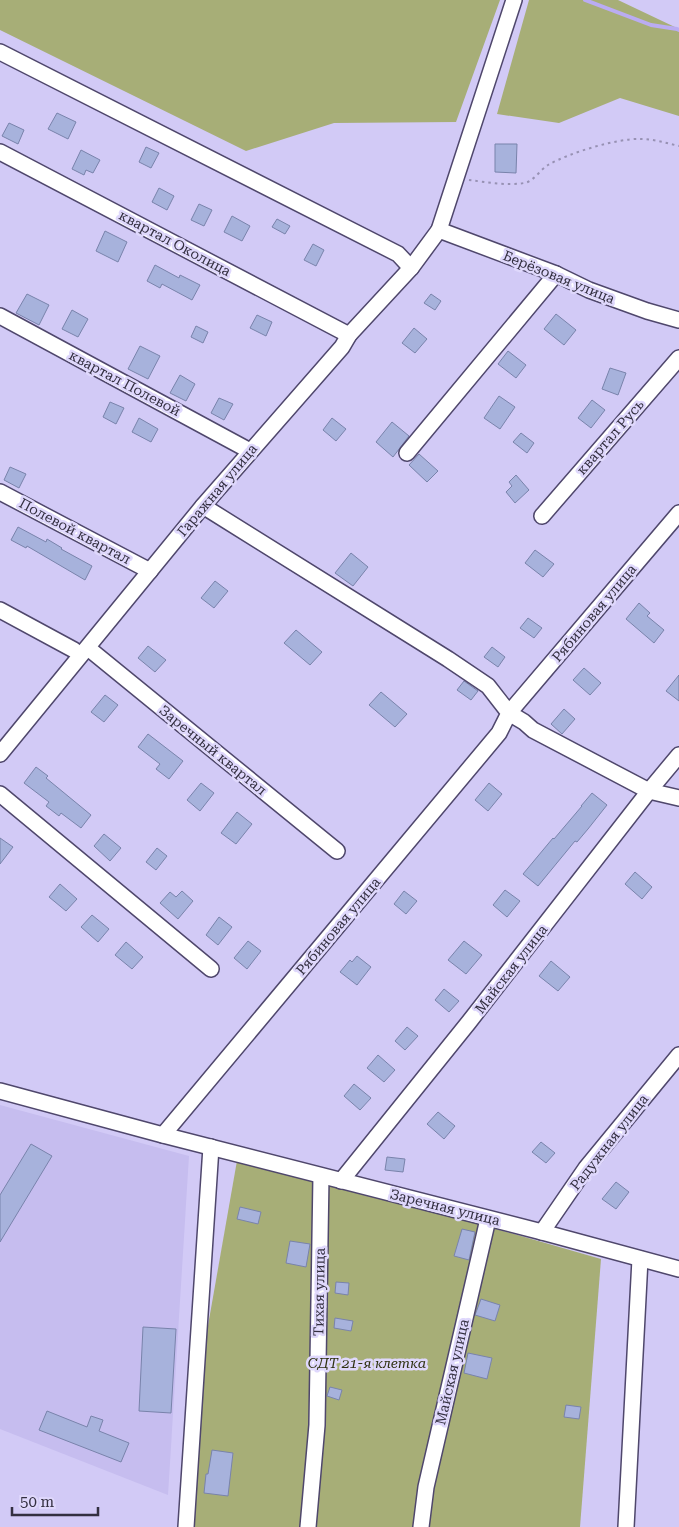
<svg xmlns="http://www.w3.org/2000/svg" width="679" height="1527" viewBox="0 0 679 1527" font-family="'Roboto Serif',serif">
	<rect width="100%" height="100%" fill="#d2caf6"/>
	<polygon fill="#c6bdef" points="0,1105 189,1156 168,1495 0,1429"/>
	<g fill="#a7ae77">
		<polygon points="0,0 500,0 456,122 334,123 246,151 0,30"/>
		<polygon points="529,0 618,0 679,29 679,116 620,98 559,123 497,114"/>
		<polygon points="238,1155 601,1259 580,1527 193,1527 203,1354"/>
	</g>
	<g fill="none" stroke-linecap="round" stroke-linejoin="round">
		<polyline stroke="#baacf2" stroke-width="4" points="585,0 651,25 677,29 679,30"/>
	</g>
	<g fill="#a7b2dc" stroke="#7983ab">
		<polygon points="57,113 76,122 68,139 48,129"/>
		<polygon points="9,123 24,130 18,144 2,136"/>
		<polygon points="495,144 517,144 516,173 495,172"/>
		<polygon points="146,147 159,153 151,168 139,162"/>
		<polygon points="81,150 100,160 93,173 86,170 84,175 72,169"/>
		<polygon points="159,188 174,196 167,210 152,202"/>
		<polygon points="199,204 212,210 204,226 191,220"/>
		<polygon points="232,216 250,226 242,241 224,232"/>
		<polygon points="277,219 290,226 285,234 272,227"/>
		<polygon points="105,231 127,242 118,262 96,251"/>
		<polygon points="313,244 324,250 316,266 304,260"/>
		<polygon points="155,265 179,278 180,275 200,285 192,300 162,284 160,288 147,281"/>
		<polygon points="27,294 49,305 39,325 16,313"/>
		<polygon points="431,294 441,301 435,310 424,303"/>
		<polygon points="72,310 88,319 78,337 62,329"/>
		<polygon points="556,314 576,330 564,345 544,329"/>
		<polygon points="257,315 272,322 266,336 250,328"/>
		<polygon points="196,326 208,332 203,343 191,337"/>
		<polygon points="414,328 427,339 415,353 402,343"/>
		<polygon points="140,346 160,356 148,379 128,369"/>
		<polygon points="508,351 526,365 516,378 498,364"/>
		<polygon points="610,368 626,373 618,395 602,389"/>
		<polygon points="180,375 195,384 186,401 170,393"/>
		<polygon points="499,396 515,407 500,429 484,418"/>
		<polygon points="219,398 233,404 224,420 211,413"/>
		<polygon points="592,400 605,410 591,428 578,418"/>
		<polygon points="110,402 124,408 116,424 103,417"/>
		<polygon points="139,418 158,429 151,442 132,432"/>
		<polygon points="332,418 346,429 336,441 323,430"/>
		<polygon points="392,422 409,436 393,457 376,442"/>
		<polygon points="521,433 534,443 527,453 513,442"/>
		<polygon points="419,454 438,471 427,482 409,465"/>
		<polygon points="10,467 26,474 19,488 4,480"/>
		<polygon points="516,475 529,490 515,503 506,492 512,486 509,482"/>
		<polygon points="18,527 46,542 47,539 62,548 61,549 92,566 85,580 27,546 26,548 11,540"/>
		<polygon points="535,550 554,564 543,577 525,563"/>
		<polygon points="351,553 368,567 353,586 335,573"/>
		<polygon points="215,581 228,591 214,608 201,598"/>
		<polygon points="639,603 650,613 647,616 664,630 654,643 626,619"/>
		<polygon points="528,618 542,628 534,638 520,628"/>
		<polygon points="296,630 322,652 310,665 284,643"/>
		<polygon points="148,646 166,660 155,672 138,658"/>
		<polygon points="492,647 505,657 498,667 484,657"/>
		<polygon points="584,668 601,683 590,695 573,680"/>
		<polygon points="679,675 679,701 666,691"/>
		<polygon points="464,681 478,691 471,700 457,690"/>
		<polygon points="381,692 407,714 395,727 369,705"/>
		<polygon points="105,695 118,705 104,722 91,712"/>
		<polygon points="564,709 575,719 562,734 551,724"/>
		<polygon points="148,734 183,761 169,779 156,769 160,764 138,747"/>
		<polygon points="36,767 48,776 46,778 91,815 81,828 61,813 59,816 46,806 49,802 24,783"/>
		<polygon points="201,783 214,793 200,811 187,800"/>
		<polygon points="489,783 502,794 488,811 475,800"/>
		<polygon points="592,793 607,805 588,829 577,842 575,841 538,886 523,874 553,838 554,839 582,806 581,806"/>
		<polygon points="237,812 252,824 236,844 221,833"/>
		<polygon points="104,834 121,848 110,861 94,846"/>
		<polygon points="0,838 13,847 0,864"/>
		<polygon points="157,848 167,856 156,870 146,862"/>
		<polygon points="635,872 652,887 642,899 625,884"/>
		<polygon points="60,884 77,899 66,911 49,897"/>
		<polygon points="505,890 520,901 507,917 493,905"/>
		<polygon points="182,891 193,901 178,919 160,903 170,892 176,897"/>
		<polygon points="404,891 417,901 406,914 394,904"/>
		<polygon points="92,915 109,929 98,942 81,927"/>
		<polygon points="219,917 232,927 218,945 206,935"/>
		<polygon points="248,941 261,951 247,969 234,958"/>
		<polygon points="464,941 482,955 466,974 448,960"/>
		<polygon points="126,942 143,957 132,969 115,955"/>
		<polygon points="357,956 371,967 357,985 340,972 350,960 352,962"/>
		<polygon points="551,961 570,977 558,991 539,976"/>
		<polygon points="444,989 459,1001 449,1012 435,1000"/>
		<polygon points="407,1027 418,1036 405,1050 395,1041"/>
		<polygon points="378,1055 395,1070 384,1082 367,1068"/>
		<polygon points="354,1084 371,1098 360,1110 344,1096"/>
		<polygon points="438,1112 455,1126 444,1139 427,1124"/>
		<polygon points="541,1142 555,1153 546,1163 532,1152"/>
		<polygon points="31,1144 52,1156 0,1242 0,1195"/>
		<polygon points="387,1157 405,1159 403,1172 385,1170"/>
		<polygon points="616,1182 629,1192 616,1209 602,1199"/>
		<polygon points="240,1207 261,1212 258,1224 237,1219"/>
		<polygon points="462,1229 475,1232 469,1260 454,1256"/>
		<polygon points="290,1241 310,1244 306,1267 286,1263"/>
		<polygon points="336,1282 349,1283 348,1295 335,1293"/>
		<polygon points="481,1299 500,1305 495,1321 475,1315"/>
		<polygon points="335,1318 353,1321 351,1331 334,1328"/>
		<polygon points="143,1327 176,1329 171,1413 139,1411"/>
		<polygon points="468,1353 492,1358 487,1379 464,1373"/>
		<polygon points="330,1387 342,1390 339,1400 327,1396"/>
		<polygon points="566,1405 581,1407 579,1419 564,1417"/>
		<polygon points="47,1411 87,1427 91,1416 103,1420 99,1431 129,1443 121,1462 39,1430"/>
		<polygon points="212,1450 233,1453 228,1496 204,1493 206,1474 208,1474"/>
	</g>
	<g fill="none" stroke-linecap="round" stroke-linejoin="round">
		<g stroke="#4f476c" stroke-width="18">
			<g id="minor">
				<polyline points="0,52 398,254 411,268"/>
				<polyline points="0,152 349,335"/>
				<polyline points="439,230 556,274 589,290 647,311 679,320"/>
				<polyline points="0,316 250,451"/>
				<polyline points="407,453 556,274"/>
				<polyline points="0,492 150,571"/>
				<polyline points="679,513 509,713 524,722 533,730 649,791 679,798"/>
				<polyline points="542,516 679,358"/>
				<polyline points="0,610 74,650"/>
				<polyline points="88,648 337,851"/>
				<polyline points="0,754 203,506 342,347 349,335 411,268 439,230 514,0"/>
				<polyline points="0,794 211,969"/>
				<polyline points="0,1091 163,1135 542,1232 679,1269"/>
				<polyline points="163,1135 499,733 509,713 488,686 448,659 203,506"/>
				<polyline points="341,1181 469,1022 649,791 679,755"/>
				<polyline points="542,1232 586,1168 679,1055"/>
				<polyline points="186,1527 211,1147"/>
				<polyline points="308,1527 317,1425 321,1176"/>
				<polyline points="421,1527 426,1487 488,1219"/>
				<polyline points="626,1527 640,1259"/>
			</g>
		</g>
		<path stroke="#9791b3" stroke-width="2" stroke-dasharray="2.5 4" stroke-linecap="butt" d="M469 180C486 182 507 186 524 183 533 182 540 170 548 165 569 153 617 138 641 139 654 139 666 143 679 146"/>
		<use href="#minor" stroke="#fff" stroke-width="15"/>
	</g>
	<g text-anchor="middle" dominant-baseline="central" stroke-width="5" stroke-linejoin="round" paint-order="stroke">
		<g font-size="14" fill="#332f40" stroke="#dfd8fc">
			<text transform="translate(175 243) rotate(28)">квартал Околица</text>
			<text transform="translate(559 277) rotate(22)">Берёзовая улица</text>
			<text transform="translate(125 383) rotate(28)">квартал Полевой</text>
			<text transform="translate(610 437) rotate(-49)">квартал Русь</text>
			<text transform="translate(217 490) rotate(-50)">Гаражная улица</text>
			<text transform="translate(75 531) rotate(28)">Полевой квартал</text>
			<text transform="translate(594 613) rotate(-50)">Рябиновая улица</text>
			<text transform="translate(213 750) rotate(39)">Заречный квартал</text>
			<text transform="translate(338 926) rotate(-50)">Рябиновая улица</text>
			<text transform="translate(511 969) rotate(-52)">Майская улица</text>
			<text transform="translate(609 1142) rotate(-52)">Радужная улица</text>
			<text transform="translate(445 1207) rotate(14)">Заречная улица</text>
			<text transform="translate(319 1292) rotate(-89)">Тихая улица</text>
			<text transform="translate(452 1372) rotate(-77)">Майская улица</text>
		</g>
		<g font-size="14" font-style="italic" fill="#2e3110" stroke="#dfd8fc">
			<text x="367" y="1363">СДТ 21-я клетка</text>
		</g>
	</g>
	<path d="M12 1507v8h86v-8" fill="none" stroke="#332f40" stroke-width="2.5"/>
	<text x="20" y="1507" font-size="15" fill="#332f40" stroke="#dfd8fc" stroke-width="4" paint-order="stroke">50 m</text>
</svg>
